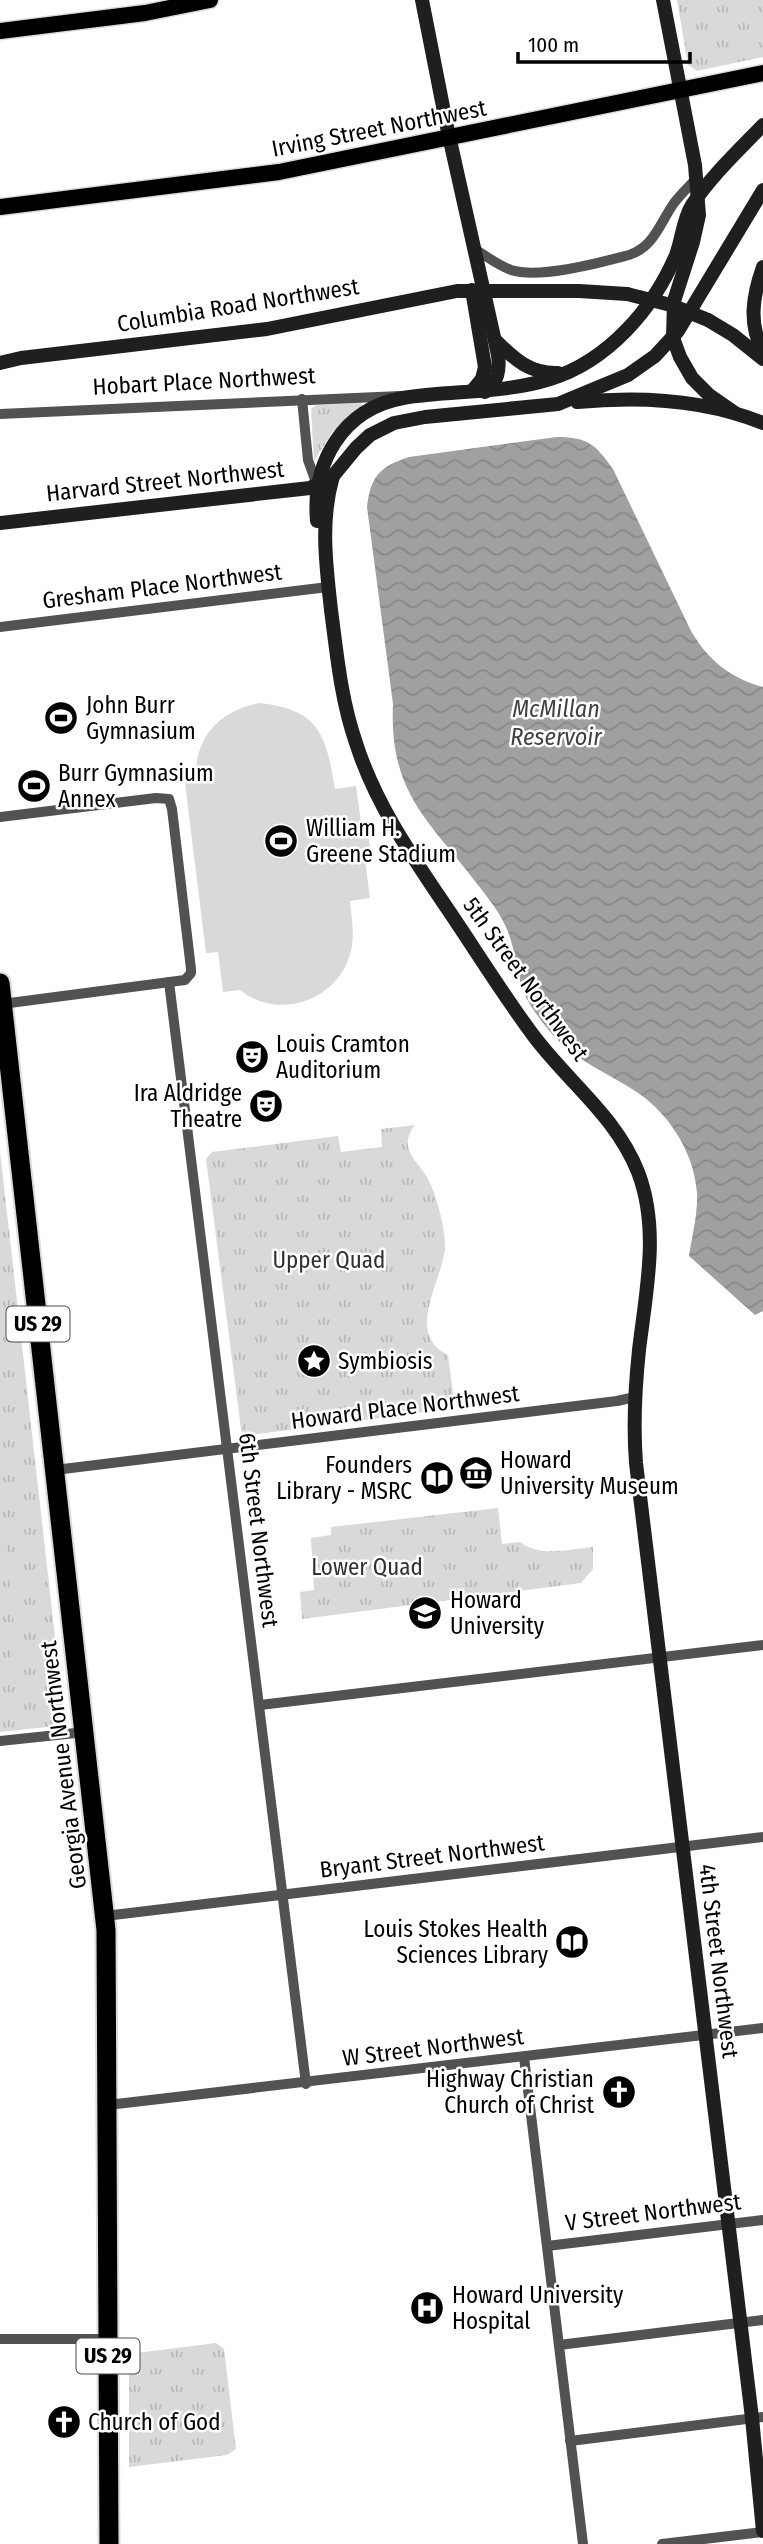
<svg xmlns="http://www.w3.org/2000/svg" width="763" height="2544" viewBox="0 0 763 2544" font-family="'Fira Sans Condensed',sans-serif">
	<defs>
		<pattern id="park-tufts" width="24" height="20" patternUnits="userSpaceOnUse" patternTransform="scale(1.75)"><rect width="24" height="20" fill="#d9d9d9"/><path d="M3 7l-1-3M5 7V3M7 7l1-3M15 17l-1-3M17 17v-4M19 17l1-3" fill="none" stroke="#b8b8b8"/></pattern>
		<pattern id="water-waves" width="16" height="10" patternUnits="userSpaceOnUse" patternTransform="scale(1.75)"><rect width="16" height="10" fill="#a0a0a0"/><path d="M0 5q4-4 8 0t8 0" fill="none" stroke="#888"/></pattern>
	</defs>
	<rect width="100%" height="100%" fill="#fff"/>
	<g fill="url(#park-tufts)">
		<polygon points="677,0 763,0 763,57 697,71 688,65"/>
		<polygon points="361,403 362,406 333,431 314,461 311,409 316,405"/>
		<path d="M415 1125C395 1151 422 1162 431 1185 438 1203 444 1224 445 1243 446 1278 402 1332 448 1355L455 1408 242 1436 206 1159 212 1152 338 1136 341 1152 382 1147 381 1129Z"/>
		<polygon points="0,1151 65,1725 0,1732"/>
		<path d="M498 1508 502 1544 520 1542C541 1558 568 1549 593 1547V1569L581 1583 302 1619 300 1592 314 1590 311 1538 331 1535V1527Z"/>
		<polygon points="216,2343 224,2349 236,2449 227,2455 129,2467 129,2354"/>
	</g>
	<g fill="#d9d9d9">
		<path d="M260 703C320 710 326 735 335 789L356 786 361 823 367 822 371 860H365L370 898 350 901C352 921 356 941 348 960 332 1003 276 1019 240 990L223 992 218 952 206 953 184 775 196 773C197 734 222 710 260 703Z"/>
		<path d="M0 1532C14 1552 24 1631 19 1655 16 1668 9 1679 0 1688 0 1673 15 1661 15 1641 14 1614 10 1585 6 1558 4 1549 0 1542 0 1532Z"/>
	</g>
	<path fill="url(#water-waves)" d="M557 437C588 437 596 445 613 469L691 631C708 660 730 678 763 687V1311L755 1315 689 1256C692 1236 698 1214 697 1193 694 1151 667 1110 632 1089 605 1072 574 1059 553 1035 543 1024 529 1005 523 991 516 970 515 945 505 925 498 910 488 898 478 885 429 820 389 794 393 704L367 507C371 475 380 467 409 457Z"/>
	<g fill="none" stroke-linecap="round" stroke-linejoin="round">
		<g stroke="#dbdbdb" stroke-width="19">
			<g id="primary">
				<polyline points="0,31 145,13 210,0"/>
				<polyline points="0,207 279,172 763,73"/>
			</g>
		</g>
		<g stroke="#dbdbdb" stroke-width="23">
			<polyline id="highway" points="0,983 106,1930 109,2544"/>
		</g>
		<g stroke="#525252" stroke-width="10">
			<path d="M473 248C485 255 497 265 511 270 540 279 598 263 629 255 654 247 660 223 674 203 681 194 689 186 697 178"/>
			<polyline points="302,399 308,460 317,485"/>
			<polyline points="0,414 400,396"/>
			<polyline points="0,627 328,587"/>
			<polyline points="0,817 156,798 169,799 172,809 191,969 191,973 185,980 2,1004"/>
			<polyline points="169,982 306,2084"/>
			<polyline points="55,1470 617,1401 635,1397"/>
			<polyline points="260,1705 763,1645"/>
			<polyline points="0,1741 85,1732"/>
			<polyline points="105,1916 763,1837"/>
			<polyline points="524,2057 583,2544"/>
			<polyline points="108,2105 763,2028"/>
			<polyline points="547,2246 763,2220"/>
			<polyline points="0,2339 108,2339"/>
			<polyline points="559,2345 763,2320"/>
			<polyline points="570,2441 763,2417"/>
			<polyline points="662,2544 763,2532"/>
		</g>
		<g stroke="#1f1f1f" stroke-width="14">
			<path d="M422 0 447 127 498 355C500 370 498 382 485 392"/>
			<polyline points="663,0 695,165 699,215 693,242 674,301 673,338 680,357 692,378 709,395 735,413"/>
			<path d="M763 267C753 295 748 324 763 351"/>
			<polyline points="472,290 485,367 482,379 473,390"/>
			<polyline points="708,320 733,335 763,359"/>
			<path d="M495 340C514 359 530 374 558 373"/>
			<polyline points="0,363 21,358 267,329 457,291 579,291 627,294"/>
			<path d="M577 402C640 396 704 399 763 423"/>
			<path d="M333 476C320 521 326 564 331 610 337 655 341 700 356 743 376 806 414 859 451 914 478 954 504 996 533 1035 568 1082 616 1116 638 1172 660 1229 646 1291 639 1350 635 1388 633 1425 636 1463L752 2418 763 2531"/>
			<path d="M317 521C312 463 342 409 403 398 451 390 503 394 550 379 608 361 653 309 676 255 682 239 683 219 692 205 712 175 739 150 763 125"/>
			<polyline points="0,523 310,488 333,476 356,448 370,435 394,423 425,417 558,404 628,375 655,356 678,331 763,190"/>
		</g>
		<use href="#primary" stroke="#000" stroke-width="16"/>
		<use href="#highway" stroke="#000" stroke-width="19"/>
		<polyline stroke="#1f1f1f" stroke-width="14" points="627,294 671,305 708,320"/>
	</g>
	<defs>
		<g id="stadium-disc" transform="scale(1.75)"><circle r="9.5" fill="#000" stroke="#fff"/><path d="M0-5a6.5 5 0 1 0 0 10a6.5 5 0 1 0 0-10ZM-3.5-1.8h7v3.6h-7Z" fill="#fff"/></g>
		<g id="theatre-disc" transform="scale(1.75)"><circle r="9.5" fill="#000" stroke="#fff"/><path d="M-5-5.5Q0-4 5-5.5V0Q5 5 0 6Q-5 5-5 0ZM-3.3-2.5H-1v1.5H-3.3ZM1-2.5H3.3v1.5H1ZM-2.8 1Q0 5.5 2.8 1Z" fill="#fff"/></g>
		<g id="sight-disc" transform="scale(1.75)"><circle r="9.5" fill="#000" stroke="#fff"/><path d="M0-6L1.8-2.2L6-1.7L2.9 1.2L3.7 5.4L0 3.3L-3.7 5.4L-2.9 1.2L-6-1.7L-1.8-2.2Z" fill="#fff"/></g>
		<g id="museum-disc" transform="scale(1.75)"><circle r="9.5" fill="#000" stroke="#fff"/><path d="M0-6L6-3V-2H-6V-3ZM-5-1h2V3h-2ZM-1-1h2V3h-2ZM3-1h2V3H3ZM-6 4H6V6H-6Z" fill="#fff"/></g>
		<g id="library-disc" transform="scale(1.75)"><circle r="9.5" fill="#000" stroke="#fff"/><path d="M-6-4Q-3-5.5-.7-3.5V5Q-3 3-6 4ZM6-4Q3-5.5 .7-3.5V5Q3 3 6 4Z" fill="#fff"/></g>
		<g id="university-disc" transform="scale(1.75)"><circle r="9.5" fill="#000" stroke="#fff"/><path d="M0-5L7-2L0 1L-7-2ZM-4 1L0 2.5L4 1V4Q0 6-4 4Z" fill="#fff"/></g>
		<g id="church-disc" transform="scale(1.75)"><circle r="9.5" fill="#000" stroke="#fff"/><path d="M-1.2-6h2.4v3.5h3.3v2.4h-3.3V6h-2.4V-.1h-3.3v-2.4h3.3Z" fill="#fff"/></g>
		<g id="hospital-disc" transform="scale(1.75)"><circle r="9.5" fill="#000" stroke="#fff"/><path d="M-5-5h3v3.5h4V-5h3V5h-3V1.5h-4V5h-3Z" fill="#fff"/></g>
	</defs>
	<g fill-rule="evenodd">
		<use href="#stadium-disc" x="61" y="718"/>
		<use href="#stadium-disc" x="34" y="786"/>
		<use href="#stadium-disc" x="281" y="841"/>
		<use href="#theatre-disc" x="252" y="1057"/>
		<use href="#theatre-disc" x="266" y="1106"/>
		<use href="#sight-disc" x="314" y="1361"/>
		<use href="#museum-disc" x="476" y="1473"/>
		<use href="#library-disc" x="437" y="1478"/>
		<use href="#university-disc" x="425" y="1613"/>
		<use href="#library-disc" x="572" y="1942"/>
		<use href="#church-disc" x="619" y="2092"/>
		<use href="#hospital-disc" x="427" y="2308"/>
		<use href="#church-disc" x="64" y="2422"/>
	</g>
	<g text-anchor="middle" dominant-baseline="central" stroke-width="5" stroke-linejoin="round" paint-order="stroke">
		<g fill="#fff" stroke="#4c4c4c" stroke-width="2">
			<rect x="6.5" y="1306.5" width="63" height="35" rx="5"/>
			<rect x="76.5" y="2338.5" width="63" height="35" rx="5"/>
		</g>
		<g font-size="21" font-weight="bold" fill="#000">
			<text x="38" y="1324">US 29</text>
			<text x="108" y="2356">US 29</text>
		</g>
		<g font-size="23" fill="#000" stroke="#fff">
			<text transform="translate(379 128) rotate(-11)">Irving Street Northwest</text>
			<text transform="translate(238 305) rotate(-9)">Columbia Road Northwest</text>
			<text transform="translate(204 381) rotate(-3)">Hobart Place Northwest</text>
			<text transform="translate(165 481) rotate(-6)">Harvard Street Northwest</text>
			<text transform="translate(162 586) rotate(-7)">Gresham Place Northwest</text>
			<text transform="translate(526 979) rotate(54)">5th Street Northwest</text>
			<text transform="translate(405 1407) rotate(-7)">Howard Place Northwest</text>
			<text transform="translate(259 1530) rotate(83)">6th Street Northwest</text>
			<text transform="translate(63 1765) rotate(-97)">Georgia Avenue Northwest</text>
			<text transform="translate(432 1856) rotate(-7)">Bryant Street Northwest</text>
			<text transform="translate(719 1961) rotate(83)">4th Street Northwest</text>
			<text transform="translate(433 2047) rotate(-7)">W Street Northwest</text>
			<text transform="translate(653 2212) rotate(-7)">V Street Northwest</text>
		</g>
		<g font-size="23" fill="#000" stroke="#fff" text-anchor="start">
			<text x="86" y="705">John Burr<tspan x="86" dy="26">Gymnasium</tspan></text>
			<text x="58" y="773">Burr Gymnasium<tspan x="58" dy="26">Annex</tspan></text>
			<text x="306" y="828">William H.<tspan x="306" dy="26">Greene Stadium</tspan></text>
			<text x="276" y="1044">Louis Cramton<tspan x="276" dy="26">Auditorium</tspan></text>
			<text x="242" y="1093" text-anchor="end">Ira Aldridge<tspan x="242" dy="26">Theatre</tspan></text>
			<text x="338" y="1361">Symbiosis</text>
			<text x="500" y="1460">Howard<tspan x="500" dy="26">University Museum</tspan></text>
			<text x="412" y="1465" text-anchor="end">Founders<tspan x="412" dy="26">Library - MSRC</tspan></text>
			<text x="450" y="1600">Howard<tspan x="450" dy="26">University</tspan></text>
			<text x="548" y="1929" text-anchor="end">Louis Stokes Health<tspan x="548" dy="26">Sciences Library</tspan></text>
			<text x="594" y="2079" text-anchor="end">Highway Christian<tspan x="594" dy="26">Church of Christ</tspan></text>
			<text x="452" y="2295">Howard University<tspan x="452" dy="26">Hospital</tspan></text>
			<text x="88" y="2422">Church of God</text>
		</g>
		<g font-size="23" fill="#303030" stroke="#fff">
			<text x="329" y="1260">Upper Quad</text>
			<text x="367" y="1567">Lower Quad</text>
		</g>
		<g font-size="24" font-style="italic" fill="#414141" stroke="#fff">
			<text x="556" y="709">McMillan<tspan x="556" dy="28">Reservoir</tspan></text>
		</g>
	</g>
	<path d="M518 52v10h172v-10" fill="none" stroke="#000000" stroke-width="3.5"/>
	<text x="528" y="52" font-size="21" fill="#000000" stroke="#ffffff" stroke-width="5" paint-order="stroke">100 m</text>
</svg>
